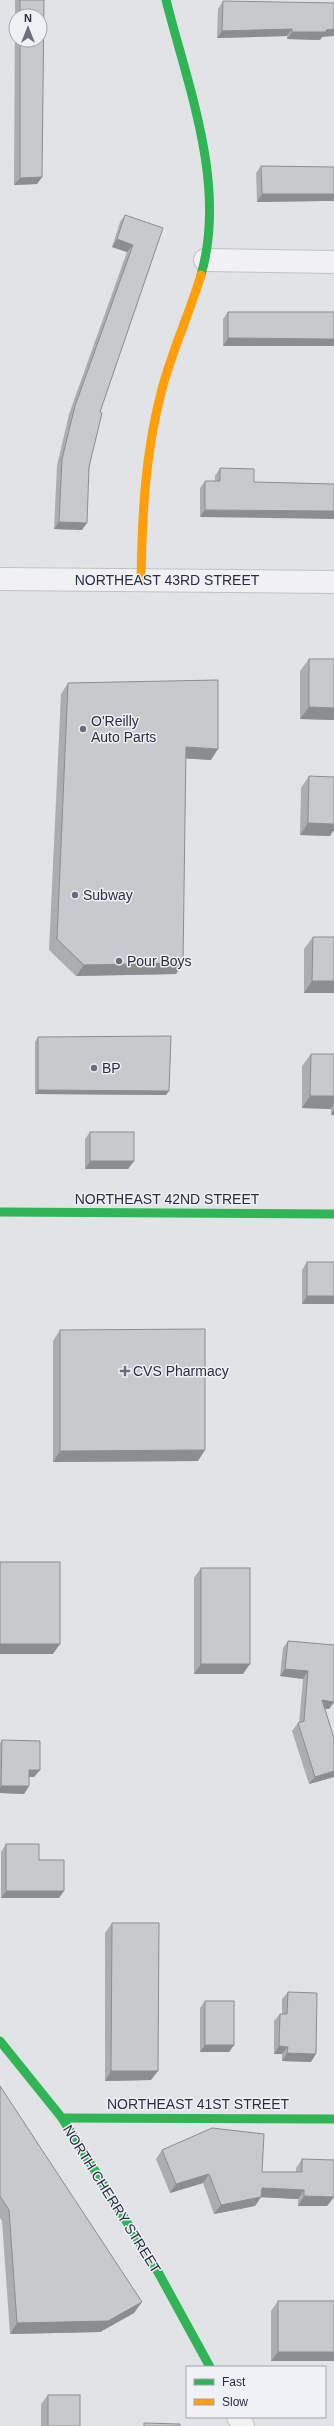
<svg xmlns="http://www.w3.org/2000/svg" width="334" height="2426" viewBox="0 0 334 2426" font-family="Helvetica,sans-serif">
	<rect width="100%" height="100%" fill="#e2e3e7"/>
	<g fill="none" stroke-linecap="round" stroke-linejoin="round">
		<g stroke="#c0c1c5" stroke-width="24">
			<g id="street">
				<polyline points="205,260 334,262"/>
				<polyline points="0,579 334,582"/>
				<polyline points="238,2417 243,2426"/>
			</g>
		</g>
		<use href="#street" stroke="#f1f1f4" stroke-width="22"/>
		<g stroke="#30b455" stroke-width="9">
			<path d="M166 0C188 87 227 185 201 275"/>
			<polyline points="0,1212 334,1214"/>
			<polyline points="0,2041 62,2118 158,2272 210,2367"/>
			<polyline points="62,2118 334,2119"/>
		</g>
		<path stroke="#ff9f0a" stroke-width="9" d="M141 580C142 517 145 454 161 393 171 353 189 315 201 275"/>
	</g>
	<g fill="#acadb0" fill-rule="evenodd">
		<path d="M15 0H44L42 177 37 184 14 185ZM16 16H40V40H16Z"/>
		<polygon points="223,1 322,37 320,40 287,39 287,36 217,38 218,9"/>
		<polygon points="261,166 334,167 334,201 323,201 257,202 256,173"/>
		<polygon points="125,215 163,228 100,412 89,467 82,530 54,529 57,466 69,414 127,252 112,247 120,222"/>
		<polygon points="228,312 334,312 223,346 223,319"/>
		<polygon points="220,468 254,469 200,517 200,488 205,481 215,481 215,476"/>
		<polygon points="309,659 334,659 334,720 300,719 300,671"/>
		<polygon points="68,683 211,760 185,758 176,974 76,976 49,950 61,694"/>
		<polygon points="309,776 333,831 330,836 300,835 301,788"/>
		<polygon points="313,937 334,993 304,993 304,949"/>
		<polygon points="38,1037 166,1095 35,1094 35,1042"/>
		<polygon points="311,1054 334,1054 334,1115 331,1115 331,1109 302,1108 302,1066"/>
		<polygon points="90,1132 134,1161 128,1169 85,1169 85,1139"/>
		<polygon points="307,1262 334,1304 302,1304 302,1270"/>
		<polygon points="60,1330 198,1461 53,1462 53,1341"/>
		<polygon points="201,1568 243,1674 194,1674 194,1578"/>
		<polygon points="288,1641 334,1645 334,1702 329,1709 325,1709 334,1738 334,1777 309,1784 292,1731 298,1723 299,1723 303,1679 280,1676 283,1648"/>
		<polygon points="2,1740 40,1770 34,1777 29,1777 29,1786 24,1794 0,1793 0,1743"/>
		<polygon points="6,1844 39,1860 59,1898 1,1898 1,1852"/>
		<polygon points="112,1923 151,2080 105,2081 105,1933"/>
		<polygon points="288,1992 311,2062 282,2061 282,2054 274,2054 274,2021 280,2014 282,2014 282,1999"/>
		<polygon points="205,2001 234,2045 229,2052 200,2052 200,2008"/>
		<polygon points="0,2086 134,2313 100,2332 10,2334 2,2221 0,2218"/>
		<polygon points="162,2150 262,2172 296,2172 296,2168 302,2159 334,2197 327,2206 298,2206 298,2199 261,2197 255,2206 214,2214 203,2183 170,2193 156,2159"/>
		<polygon points="278,2301 334,2361 271,2361 271,2311"/>
		<polygon points="48,2395 80,2426 41,2426 41,2404"/>
	</g>
	<g fill="#8c8d90">
		<polygon points="292,29 287,36 217,38 222,31"/>
		<polygon points="334,29 334,36 322,37 320,40 287,39 292,32"/>
		<polygon points="42,177 37,184 14,185 20,178"/>
		<polygon points="328,193 334,194 334,201 323,201 257,202 262,194"/>
		<polygon points="117,239 133,245 127,252 112,247"/>
		<polygon points="228,338 334,339 334,346 223,346"/>
		<polygon points="205,510 334,511 334,519 200,517"/>
		<polygon points="59,522 87,523 82,530 54,529"/>
		<polygon points="309,707 334,708 334,720 300,719"/>
		<polygon points="186,747 218,749 211,760 178,758"/>
		<polygon points="308,823 334,824 334,831 333,831 330,836 300,835"/>
		<polygon points="183,963 176,974 76,976 84,965"/>
		<polygon points="312,981 334,981 334,993 304,993"/>
		<polygon points="38,1090 169,1091 166,1095 35,1094"/>
		<polygon points="310,1096 334,1096 334,1104 331,1109 302,1108"/>
		<polygon points="334,1110 334,1115 331,1115"/>
		<polygon points="90,1161 134,1161 128,1169 85,1169"/>
		<polygon points="307,1296 334,1296 334,1304 302,1304"/>
		<polygon points="205,1450 198,1461 53,1462 60,1451"/>
		<polygon points="0,1644 60,1644 53,1654 0,1654"/>
		<polygon points="201,1664 250,1664 243,1674 194,1674"/>
		<polygon points="285,1669 308,1671 303,1679 280,1676"/>
		<polygon points="322,1700 334,1702 329,1709 317,1708"/>
		<polygon points="29,1770 40,1770 34,1777 24,1777"/>
		<polygon points="334,1771 334,1777 309,1784 315,1777"/>
		<polygon points="1,1786 29,1786 24,1794 0,1793 0,1788"/>
		<polygon points="6,1891 64,1891 59,1898 1,1898"/>
		<polygon points="205,2045 234,2045 229,2052 200,2052"/>
		<polygon points="279,2046 288,2047 282,2054 274,2054"/>
		<polygon points="287,2053 316,2054 311,2062 282,2061"/>
		<polygon points="111,2071 158,2071 151,2080 105,2081"/>
		<polygon points="209,2174 203,2183 170,2193 176,2184"/>
		<polygon points="262,2188 304,2190 298,2199 255,2197"/>
		<polygon points="304,2196 334,2197 327,2206 298,2206"/>
		<polygon points="261,2197 255,2206 214,2214 221,2205"/>
		<polygon points="142,2302 134,2313 100,2332 10,2334 17,2323"/>
		<polygon points="278,2352 334,2352 334,2361 271,2361"/>
	</g>
	<g fill="#c8c9cd" stroke="#8c8d90">
		<polygon points="20,0 44,0 42,177 20,178 20,40 40,40 40,16 20,16"/>
		<polygon points="223,1 334,3 334,29 326,30 326,32 292,32 292,29 222,31"/>
		<polygon points="261,166 334,167 334,194 262,194"/>
		<polygon points="125,215 163,228 100,412 102,413 89,467 87,523 59,522 62,459 75,406 133,245 117,239"/>
		<polygon points="228,312 334,312 334,339 228,338"/>
		<polygon points="220,468 254,469 254,482 334,484 334,511 205,510 205,481 220,481"/>
		<polygon points="309,659 334,659 334,708 309,707"/>
		<polygon points="218,680 218,749 186,747 183,963 84,965 57,939 68,683"/>
		<polygon points="309,776 334,777 334,824 308,823"/>
		<polygon points="313,937 334,937 334,981 312,981"/>
		<polygon points="171,1036 169,1091 38,1090 38,1037"/>
		<polygon points="311,1054 334,1054 334,1096 310,1096"/>
		<rect x="90" y="1132" width="44" height="29"/>
		<rect x="307" y="1262" width="27" height="34"/>
		<polygon points="205,1329 205,1450 60,1451 60,1330"/>
		<rect x="0" y="1562" width="60" height="82"/>
		<rect x="201" y="1568" width="49" height="96"/>
		<polygon points="288,1641 334,1645 334,1702 322,1700 334,1738 334,1771 315,1777 298,1723 304,1721 308,1671 285,1669"/>
		<polygon points="2,1740 40,1741 40,1770 29,1770 29,1786 1,1786"/>
		<polygon points="6,1844 39,1844 39,1860 64,1860 64,1891 6,1891"/>
		<polygon points="112,1923 159,1923 158,2071 111,2071"/>
		<polygon points="288,1992 317,1993 316,2054 287,2053 288,2047 279,2046 280,2014 287,2014"/>
		<rect x="205" y="2001" width="29" height="44"/>
		<polygon points="0,2086 142,2302 108,2321 17,2323 9,2210 0,2196"/>
		<polygon points="212,2128 264,2134 262,2172 302,2172 302,2159 334,2160 334,2197 304,2196 304,2190 262,2188 261,2197 221,2205 209,2174 176,2184 162,2150"/>
		<rect x="278" y="2301" width="56" height="51"/>
		<rect x="48" y="2395" width="32" height="31"/>
		<polygon points="144,2423 180,2424 180,2426 144,2426"/>
	</g>
	<g fill="#6a6d7a" stroke="#eff1f6" stroke-width="1.5">
		<circle cx="83" cy="729" r="4"/>
		<circle cx="75" cy="895" r="4"/>
		<circle cx="119" cy="961" r="4"/>
		<circle cx="94" cy="1068" r="4"/>
		<path d="M123 1365h4v4h4v4h-4v4h-4v-4h-4v-4h4z"/>
	</g>
	<g text-anchor="middle" dominant-baseline="central" stroke-width="3" stroke-linejoin="round" paint-order="stroke">
		<g font-size="14" fill="#292d40" stroke="#eff1f6">
			<text x="167" y="580">NORTHEAST 43RD STREET</text>
			<text x="167" y="1199">NORTHEAST 42ND STREET</text>
			<text x="198" y="2104">NORTHEAST 41ST STREET</text>
			<text transform="translate(112 2199) rotate(58)">NORTH CHERRY STREET</text>
		</g>
		<g font-size="14" fill="#292d40" stroke="#eff1f6" text-anchor="start">
			<text x="91" y="721">O'Reilly<tspan x="91" dy="16">Auto Parts</tspan></text>
			<text x="83" y="895">Subway</text>
			<text x="127" y="961">Pour Boys</text>
			<text x="102" y="1068">BP</text>
			<text x="133" y="1371">CVS Pharmacy</text>
		</g>
	</g>
	<rect x="186" y="2366" width="140" height="52" fill="#eff1f6" stroke="#a0a3ad"/>
	<rect x="194" y="2379" width="20" height="6" fill="#30b455" stroke="#a0a3ad"/>
	<text x="222" y="2386" font-size="12" fill="#292d40">Fast</text>
	<rect x="194" y="2399" width="20" height="6" fill="#ff9f0a" stroke="#a0a3ad"/>
	<text x="222" y="2406" font-size="12" fill="#292d40">Slow</text>
	<g transform="translate(28 28)"><circle r="19" fill="#eff1f6" stroke="#a0a3ad"/>
	<path d="M0-3L7 15L0 10L-7 15Z" fill="#6a6d7a"/>
	<text y="-6" font-size="11" font-weight="bold" text-anchor="middle" fill="#292d40">N</text>
	</g>
</svg>
